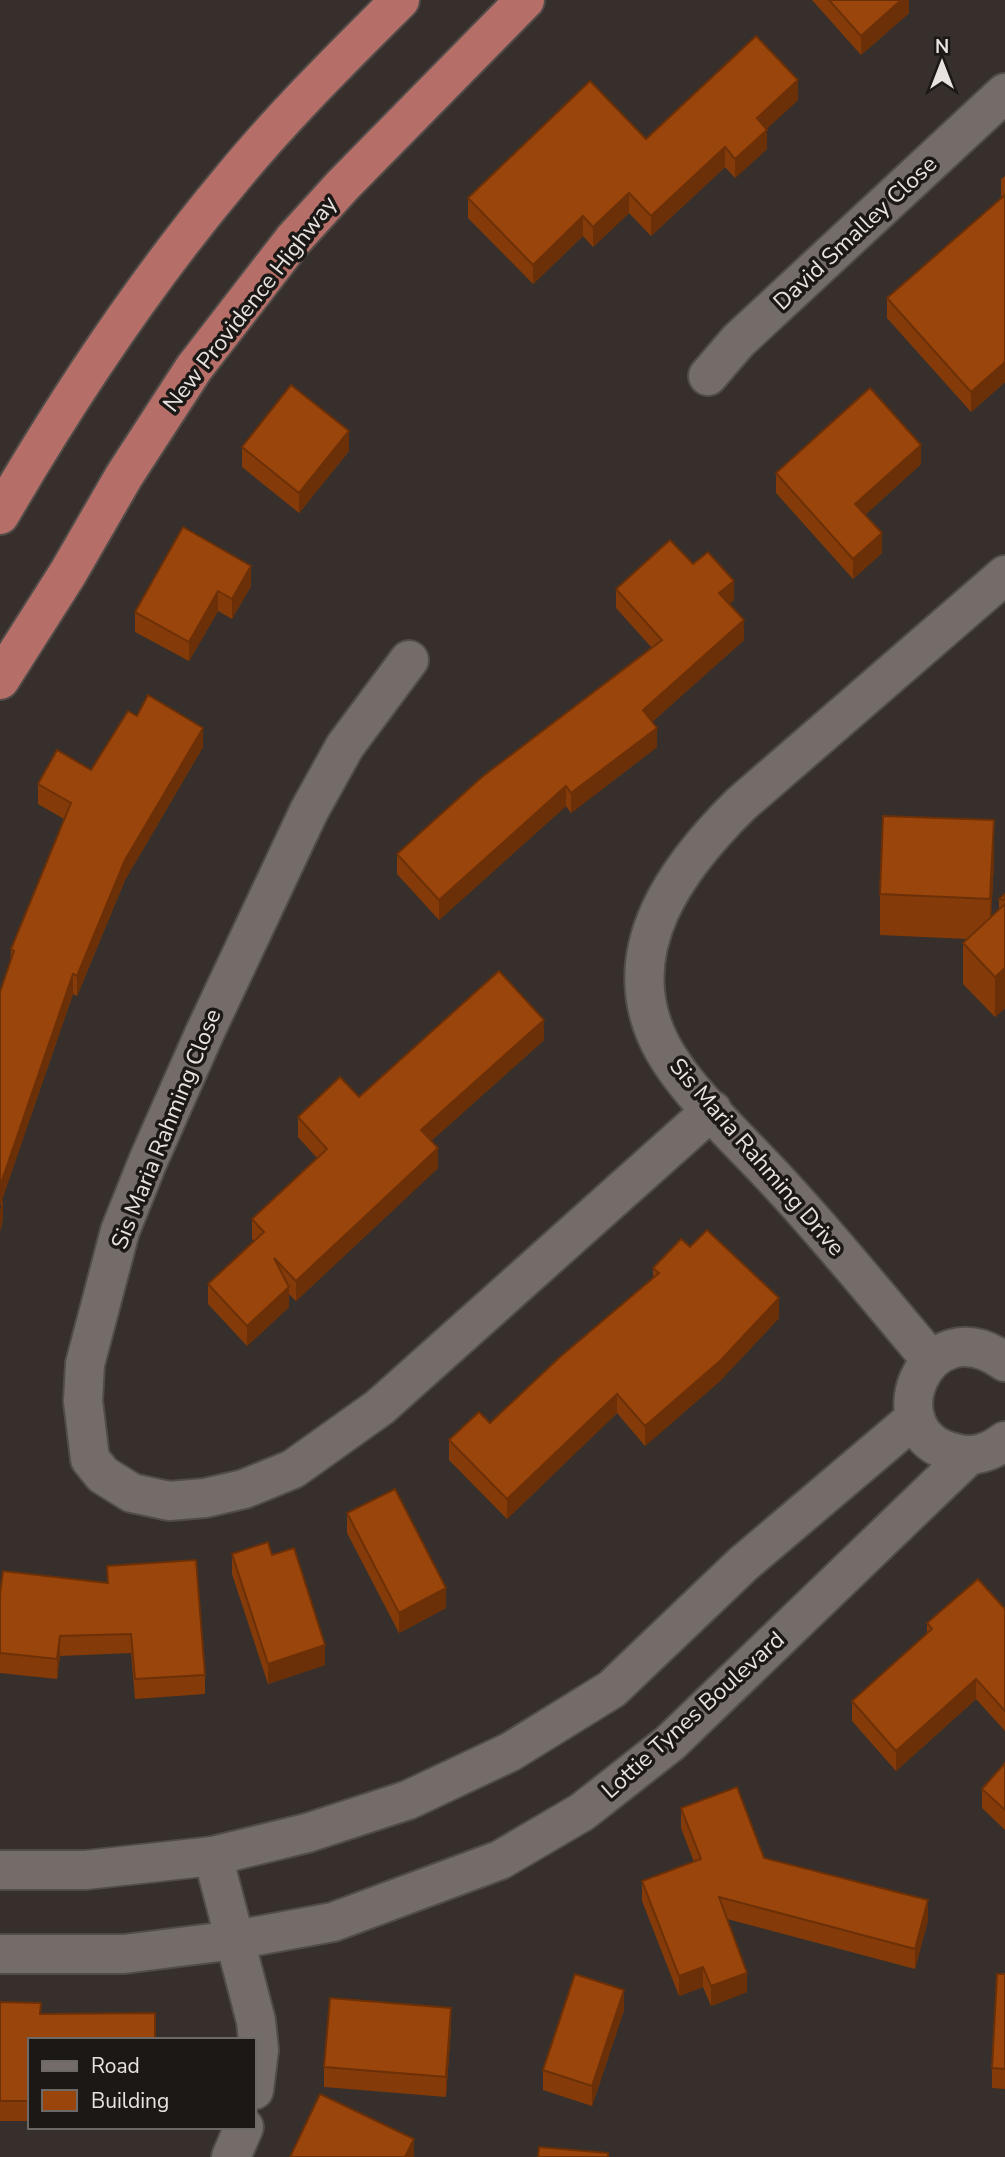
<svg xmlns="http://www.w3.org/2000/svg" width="1005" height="2157" viewBox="0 0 1005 2157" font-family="'Nunito Sans',sans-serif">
	<rect width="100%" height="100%" fill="#362f2b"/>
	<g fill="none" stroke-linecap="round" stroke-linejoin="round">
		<g stroke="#524c49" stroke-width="42">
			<g id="street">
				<polyline points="708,376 738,341 1005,93"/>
				<polyline points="409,660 345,746 309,811 205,1032 148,1161 120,1231 85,1364 83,1401 90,1459 103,1475 132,1493 169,1501 205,1498 244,1489 293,1469 380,1407 712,1110"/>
				<path d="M931 1360C881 1301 832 1240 779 1183 743 1143 682 1089 659 1041 615 949 678 866 741 804L1005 575"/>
				<path d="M1005 1362C924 1303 873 1436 955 1453 974 1458 989 1453 1005 1441"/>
				<polyline points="213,1856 256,2021 259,2050 254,2090"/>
				<polyline points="0,1870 86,1870 213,1856 307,1833 408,1800 510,1752 612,1689 743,1564 915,1418"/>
				<polyline points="0,1954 124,1954 235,1940 333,1922 500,1860 582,1812 670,1743 968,1456"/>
				<polyline points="231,2157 244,2127"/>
			</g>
		</g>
		<g stroke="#524c49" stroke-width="42">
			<g id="highway">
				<path d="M0 515C68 398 142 286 229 182 282 117 341 59 400 0"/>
				<polyline points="0,680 68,573 124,476 194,368 293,240 343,185 525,0"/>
			</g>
		</g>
		<use href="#street" stroke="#746c68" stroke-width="38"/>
		<use href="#highway" stroke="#b66f68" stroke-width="38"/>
	</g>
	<g fill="#843b09">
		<polygon points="812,0 909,0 909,13 861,55"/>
		<polygon points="798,100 766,129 767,149 735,178 725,167 651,236 629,213 593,247 583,236 533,284 468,218 468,198 646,139"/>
		<polygon points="1005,176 1005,382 971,412 887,318 887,298 1001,199 1001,179"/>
		<polygon points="242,447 349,451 299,513 242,467"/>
		<polygon points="921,464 865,515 882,553 853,579 776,493 776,473"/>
		<polygon points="183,527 251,586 232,619 218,611 189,661 135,632 135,612"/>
		<polygon points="693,564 734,600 729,604 744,640 652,722 657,747 571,813 566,806 439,920 397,874 397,854 652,648 616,608 616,589"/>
		<polygon points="203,747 125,880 77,996 73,994 2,1199 3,1219 0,1231 11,949 64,819 38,804 38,784 91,770"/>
		<polygon points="994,861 991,916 999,909 999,899 1005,894 1005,1008 995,1017 963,984 963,943 968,939 880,935 880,894"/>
		<polygon points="544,1040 431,1141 438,1168 296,1301 289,1294 289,1307 247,1346 208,1304 208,1284 254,1241 252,1239 252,1219 317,1158 298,1137 298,1117"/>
		<polygon points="690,1247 779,1318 720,1381 645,1446 617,1413 507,1519 449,1460 449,1440 490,1423 653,1277 653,1268"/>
		<polygon points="347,1513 446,1608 399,1633 347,1533"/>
		<polygon points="232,1554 272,1555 325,1665 268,1684 232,1574"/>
		<polygon points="107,1566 205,1675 205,1694 135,1699 131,1653 60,1656 57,1679 0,1673 0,1594 107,1583"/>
		<polygon points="1005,1609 1005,1731 976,1699 896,1771 852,1721 852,1701 927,1635 927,1623"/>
		<polygon points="1005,1763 1005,1830 982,1808 982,1789"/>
		<polygon points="681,1808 764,1858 928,1920 915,1969 727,1919 747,1992 711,2006 703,1987 679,1996 642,1901 642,1881 694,1862 681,1828"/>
		<polygon points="1005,1974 1005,2089 992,2088 992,2068"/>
		<polygon points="0,2002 30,2040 30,2121 0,2121"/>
		<polygon points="624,2010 592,2106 543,2090 543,2070"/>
		<polygon points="451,2028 446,2097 324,2087 324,2067"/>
	</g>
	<g fill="#6c3008">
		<polygon points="901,0 909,0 909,13 861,55 861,36"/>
		<polygon points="798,80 798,100 757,138 757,118"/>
		<polygon points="767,130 767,149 735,178 735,159"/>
		<polygon points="725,147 725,167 651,236 651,216"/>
		<polygon points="629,193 629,213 593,247 593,227"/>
		<polygon points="583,216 583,236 533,284 533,265"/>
		<polygon points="1005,362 1005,382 971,412 971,392"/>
		<polygon points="349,431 349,451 299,513 299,493"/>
		<polygon points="921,445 921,464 855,524 855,504"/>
		<polygon points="882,533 882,553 853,579 853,559"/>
		<polygon points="251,566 251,586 232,619 232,599"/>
		<polygon points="734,581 734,600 719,613 719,593"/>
		<polygon points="218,591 218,611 189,661 189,642"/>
		<polygon points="744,620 744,640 643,730 643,710"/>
		<polygon points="203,728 203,747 125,880 77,996 77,976 125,860"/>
		<polygon points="657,728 657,747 571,813 571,793"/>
		<polygon points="566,786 566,806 439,920 439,900"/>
		<polygon points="994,820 994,861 990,939 990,899"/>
		<polygon points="1005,968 1005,1008 995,1017 995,977"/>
		<polygon points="73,974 73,994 0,1206 0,1186"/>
		<polygon points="544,1020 544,1040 421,1150 421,1130"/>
		<polygon points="438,1148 438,1168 296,1301 296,1281"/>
		<polygon points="3,1199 3,1219 0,1231 0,1211"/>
		<polygon points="289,1287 289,1307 247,1346 247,1326"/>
		<polygon points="779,1298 779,1318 720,1381 645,1446 645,1426"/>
		<polygon points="617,1394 617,1413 507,1519 507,1499"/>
		<polygon points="446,1588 446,1608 399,1633 399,1613"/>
		<polygon points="60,1636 60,1656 57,1679 57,1659"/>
		<polygon points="325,1645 325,1665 268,1684 268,1664"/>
		<polygon points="976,1679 976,1699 896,1771 896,1751"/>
		<polygon points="928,1900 928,1920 915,1969 915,1949"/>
		<polygon points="703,1967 703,1987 679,1996 679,1976"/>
		<polygon points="747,1973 747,1992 711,2006 711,1986"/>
		<polygon points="624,1990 624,2010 592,2106 592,2086"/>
		<polygon points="451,2008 451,2028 446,2097 446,2077"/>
		<polygon points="414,2139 414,2157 405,2157"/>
	</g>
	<g fill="#9a450b" stroke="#6c3008" stroke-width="2">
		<polygon points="829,0 901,0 861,36"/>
		<polygon points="756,36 798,80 757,118 767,130 735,159 725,147 651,216 629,193 593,227 583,216 533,265 468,198 590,81 646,139"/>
		<polygon points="1005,195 1005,362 971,392 887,298"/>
		<polygon points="291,385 349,431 299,493 242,447"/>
		<polygon points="870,388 921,445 855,504 882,533 853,559 776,473"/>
		<polygon points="183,527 251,566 232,599 218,591 189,642 135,612"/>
		<polygon points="670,540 693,564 708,552 734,581 719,593 744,620 643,710 657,728 571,793 566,786 439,900 397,854 482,777 662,640 616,589"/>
		<polygon points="148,695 203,728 125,860 77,976 73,974 0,1186 0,992 14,951 11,949 71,803 38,784 57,750 91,770 128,711 137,716"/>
		<polygon points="883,816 994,820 990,899 880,894"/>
		<polygon points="1005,894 1005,900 999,899"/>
		<polygon points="1005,904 1005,968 995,977 963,943"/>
		<polygon points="499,971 544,1020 421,1130 438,1148 296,1281 274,1258 289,1287 247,1326 208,1284 264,1232 252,1219 327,1149 298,1117 340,1077 359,1097"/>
		<polygon points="707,1230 779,1298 720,1361 645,1426 617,1394 507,1499 449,1440 479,1412 490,1423 560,1357 659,1273 653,1268 681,1239 690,1247"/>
		<polygon points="395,1489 446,1588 399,1613 347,1513"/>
		<polygon points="268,1542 272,1555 294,1548 325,1645 268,1664 232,1554"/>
		<polygon points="196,1560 205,1675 135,1679 131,1634 60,1636 57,1659 0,1653 0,1594 3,1571 108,1583 107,1566"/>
		<polygon points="978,1579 1005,1609 1005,1711 976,1679 896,1751 852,1701 932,1629 927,1623"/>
		<polygon points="1005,1763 1005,1810 982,1789"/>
		<polygon points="737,1787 764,1858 928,1900 915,1949 719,1897 747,1973 711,1986 703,1967 679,1976 642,1881 701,1859 681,1808"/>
		<polygon points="575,1974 624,1990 592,2086 543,2070"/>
		<polygon points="997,1974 1005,1974 1005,2069 992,2068"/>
		<polygon points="330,1998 451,2008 446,2077 324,2067"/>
		<polygon points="0,2002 41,2003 40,2014 155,2013 155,2040 30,2040 30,2101 0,2101"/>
		<polygon points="320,2094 414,2139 405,2157 290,2157"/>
		<polygon points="539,2147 608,2153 608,2157 538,2157"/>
	</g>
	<g text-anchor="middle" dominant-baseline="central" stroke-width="7" stroke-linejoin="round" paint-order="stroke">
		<g font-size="23" fill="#e8e3e0" stroke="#1b1816">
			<text transform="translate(855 233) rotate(-43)">David Smalley Close</text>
			<text transform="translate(250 304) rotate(-52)">New Providence Highway</text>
			<text transform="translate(166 1129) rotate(-68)">Sis Maria Rahming Close</text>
			<text transform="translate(757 1157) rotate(49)">Sis Maria Rahming Drive</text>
			<text transform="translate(693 1715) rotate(-42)">Lottie Tynes Boulevard</text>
		</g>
	</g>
	<rect x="28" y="2038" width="228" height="91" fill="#1b1816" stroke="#6d6967" stroke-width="2"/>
	<rect x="42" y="2061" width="35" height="10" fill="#746c68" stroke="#6d6967" stroke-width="2"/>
	<text x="91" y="2073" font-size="21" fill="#e8e3e0">Road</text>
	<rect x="42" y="2090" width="35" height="21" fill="#9a450b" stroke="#6d6967" stroke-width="2"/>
	<text x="91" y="2108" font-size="21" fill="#e8e3e0">Building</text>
	<g transform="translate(942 63)" stroke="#1b1816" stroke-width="5" paint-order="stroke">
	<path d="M0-5L12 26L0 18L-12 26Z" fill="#e8e3e0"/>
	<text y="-10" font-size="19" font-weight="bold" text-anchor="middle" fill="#e8e3e0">N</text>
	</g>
</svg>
